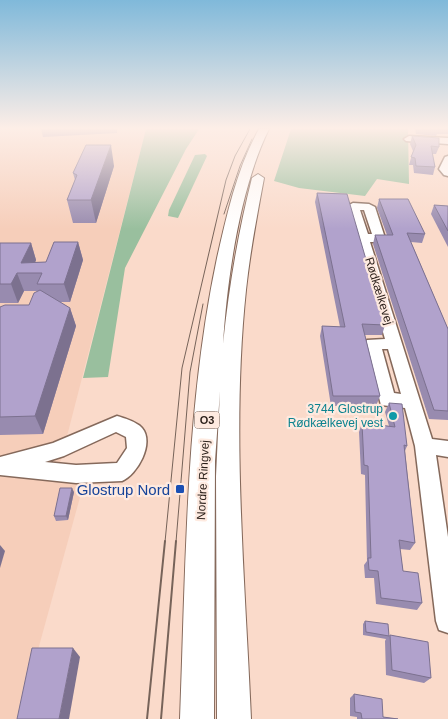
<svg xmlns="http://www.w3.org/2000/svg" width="448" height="719" viewBox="0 0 448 719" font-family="Arial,sans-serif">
	<rect width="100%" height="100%" fill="#fadaca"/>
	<polygon fill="#f6ceba" points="0,129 146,129 56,479 85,479 19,719 0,719"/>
	<g fill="#99bf9e">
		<polygon points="146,129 199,129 186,149 125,268 108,377 83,378"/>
		<polygon points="291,129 408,129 409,184 377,179 365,196 299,188 274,181"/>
		<polygon points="205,154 207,156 178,218 168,216 169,210 195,155"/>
	</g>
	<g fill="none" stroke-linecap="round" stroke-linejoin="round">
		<g stroke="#85695b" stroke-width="3">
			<g id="minor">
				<polygon points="409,136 448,138 448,144 406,141 404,139"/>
				<polygon points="448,156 448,176 444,175 439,169 445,157"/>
				<path d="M353 203 369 204 375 207 385 238 379 242H370L432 439 448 441V457L436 455 448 537V633L439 630 436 621 415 446 405 408 381 405 365 344 367 340 385 339 347 206ZM360 210H364L372 234H368ZM382 349H388L401 394 394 393Z"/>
				<path d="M117 416C124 418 137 422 142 428 155 443 137 475 122 481L76 483 0 475V457L53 443ZM116 432 126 437 127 448 117 463 76 465 45 462 64 456Z"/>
			</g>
		</g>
		<g stroke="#85695b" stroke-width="2">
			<path id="major" d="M259 129H269C240 187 227 279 223 344 229 287 238 233 252 178L258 174 264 178C257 215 250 252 246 290 231 432 245 577 251 719H217L216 476 220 391 215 461 214 719H180C186 566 185 409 217 258 227 214 237 168 259 129Z"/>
		</g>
		<use href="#minor" fill="#fff" fill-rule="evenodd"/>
		<use href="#major" fill="#fff" fill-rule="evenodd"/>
		<g stroke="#766359" stroke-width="1">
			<polyline points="224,214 240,166 252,139"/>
			<polyline points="165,542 182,368 226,180 235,156 250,129"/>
			<polyline points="176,542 190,372 203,304"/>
		</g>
		<g stroke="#766359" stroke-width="2">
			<polyline points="147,719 165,541"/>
			<polyline points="161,719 176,541"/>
		</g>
	</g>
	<g fill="#988baf">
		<polygon points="41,129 117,129 117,133 43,137"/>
		<polygon points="415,129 448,129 448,134 437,134 436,136 416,134"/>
		<polygon points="412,136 439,147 436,154 432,154 435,167 433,175 414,173 413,165 409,165 413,151 410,144"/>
		<polygon points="114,166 96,223 73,223 67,200 75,180 73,173"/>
		<polygon points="317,193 385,325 382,335 365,335 380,396 376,406 331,406 320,336 322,326 340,327 315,202"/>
		<polygon points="379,199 425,234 422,243 411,242 448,329 448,420 429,419 373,244 375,235 387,235 377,208"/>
		<polygon points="434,205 448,206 448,247 431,214"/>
		<polygon points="78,242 83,260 70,302 60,302 70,308 76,326 43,434 0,435 0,307 29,305 38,291 24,291 18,303 0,303 0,243 31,243 36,260 35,262 46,262"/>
		<polygon points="389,403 407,446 405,451 415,543 410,550 400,549 403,571 422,603 417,610 376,604 374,578 365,578 364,565 367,561 365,475 361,474 359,432 362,423 389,426 385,412"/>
		<polygon points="74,492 68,520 56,521 54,516"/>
		<polygon points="365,621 389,636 390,635 431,678 424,683 386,675 385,641 386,639 363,635 363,624"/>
		<polygon points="354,694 383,717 398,719 357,719 357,717 350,716 350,698"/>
	</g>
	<g fill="#7c718f">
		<polygon points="111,145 114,166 96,223 91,200"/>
		<polygon points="78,242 83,260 70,302 64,284"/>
		<polygon points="31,243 36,260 31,273 21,263"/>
		<polygon points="17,273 24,291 18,303 11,284"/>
		<polygon points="70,308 76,326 43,434 35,416"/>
		<polygon points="72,488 74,492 68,520 66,516"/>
		<polygon points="0,545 5,551 0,568"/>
		<polygon points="73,648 80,657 69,719 59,719"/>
	</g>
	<g fill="#b1a2cc" stroke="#7c718f">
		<polygon points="412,136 439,138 439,147 431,146 435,167 416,166 415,158 411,157 416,145"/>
		<polygon points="86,145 111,145 91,200 67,200 77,175 73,173"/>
		<polygon points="317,193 347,194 385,325 362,324 380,396 333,396 322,326 345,327"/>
		<polygon points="379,199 408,199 425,234 407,233 448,329 448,411 434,410 375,235 393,235"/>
		<polygon points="434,205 448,206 448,231"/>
		<polygon points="54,242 78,242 64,284 37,284 42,273 17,273 11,284 0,284 0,243 31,243 21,263 46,262"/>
		<polygon points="40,290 70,308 35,416 0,417 0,307 5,305 29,305 34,293"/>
		<polygon points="389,403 402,404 407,446 404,445 407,473 415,543 399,540 403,571 418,573 422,603 381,598 378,571 369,570 368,558 371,558 368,466 364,465 362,423 395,427"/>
		<polygon points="60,488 72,488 66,516 54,516"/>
		<polygon points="365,621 388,624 389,636 366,632"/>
		<polygon points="390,635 428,642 431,678 392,670"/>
		<polygon points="32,648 73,648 59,719 17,719"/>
		<polygon points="354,694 382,699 383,717 398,719 362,719 361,713 355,712"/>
	</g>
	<linearGradient id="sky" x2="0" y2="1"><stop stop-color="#80b9da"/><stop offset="0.56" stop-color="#fdeee7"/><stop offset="1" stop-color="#fdeee7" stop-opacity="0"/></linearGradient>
	<rect width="448" height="229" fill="url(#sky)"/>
	<circle fill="#0f9aa8" stroke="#feeae0" stroke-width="2" cx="393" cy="416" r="5"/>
	<rect fill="#1a4fb4" stroke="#feeae0" stroke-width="2" x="175" y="484" width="10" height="10" rx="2.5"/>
	<g text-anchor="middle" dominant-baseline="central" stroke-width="4.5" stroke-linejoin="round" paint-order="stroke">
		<rect fill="#feeae0" stroke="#6a5c55" stroke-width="1" x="194.5" y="411.5" width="25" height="17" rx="4"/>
		<g font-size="11" font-weight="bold" fill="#2a1f19">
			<text x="207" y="420">O3</text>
		</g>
		<g font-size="12" fill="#2a1f19" stroke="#feeae0">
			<text transform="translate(379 291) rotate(73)">Rødkælkevej</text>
			<text transform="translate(203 480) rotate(-87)">Nordre Ringvej</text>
		</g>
		<g font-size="12" fill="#0d838f" stroke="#feeae0" text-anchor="end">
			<text x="383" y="409">3744 Glostrup<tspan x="383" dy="14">Rødkælkevej vest</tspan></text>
		</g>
		<g font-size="15" fill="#164399" stroke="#feeae0" text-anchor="end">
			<text x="170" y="489">Glostrup Nord</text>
		</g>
	</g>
</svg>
